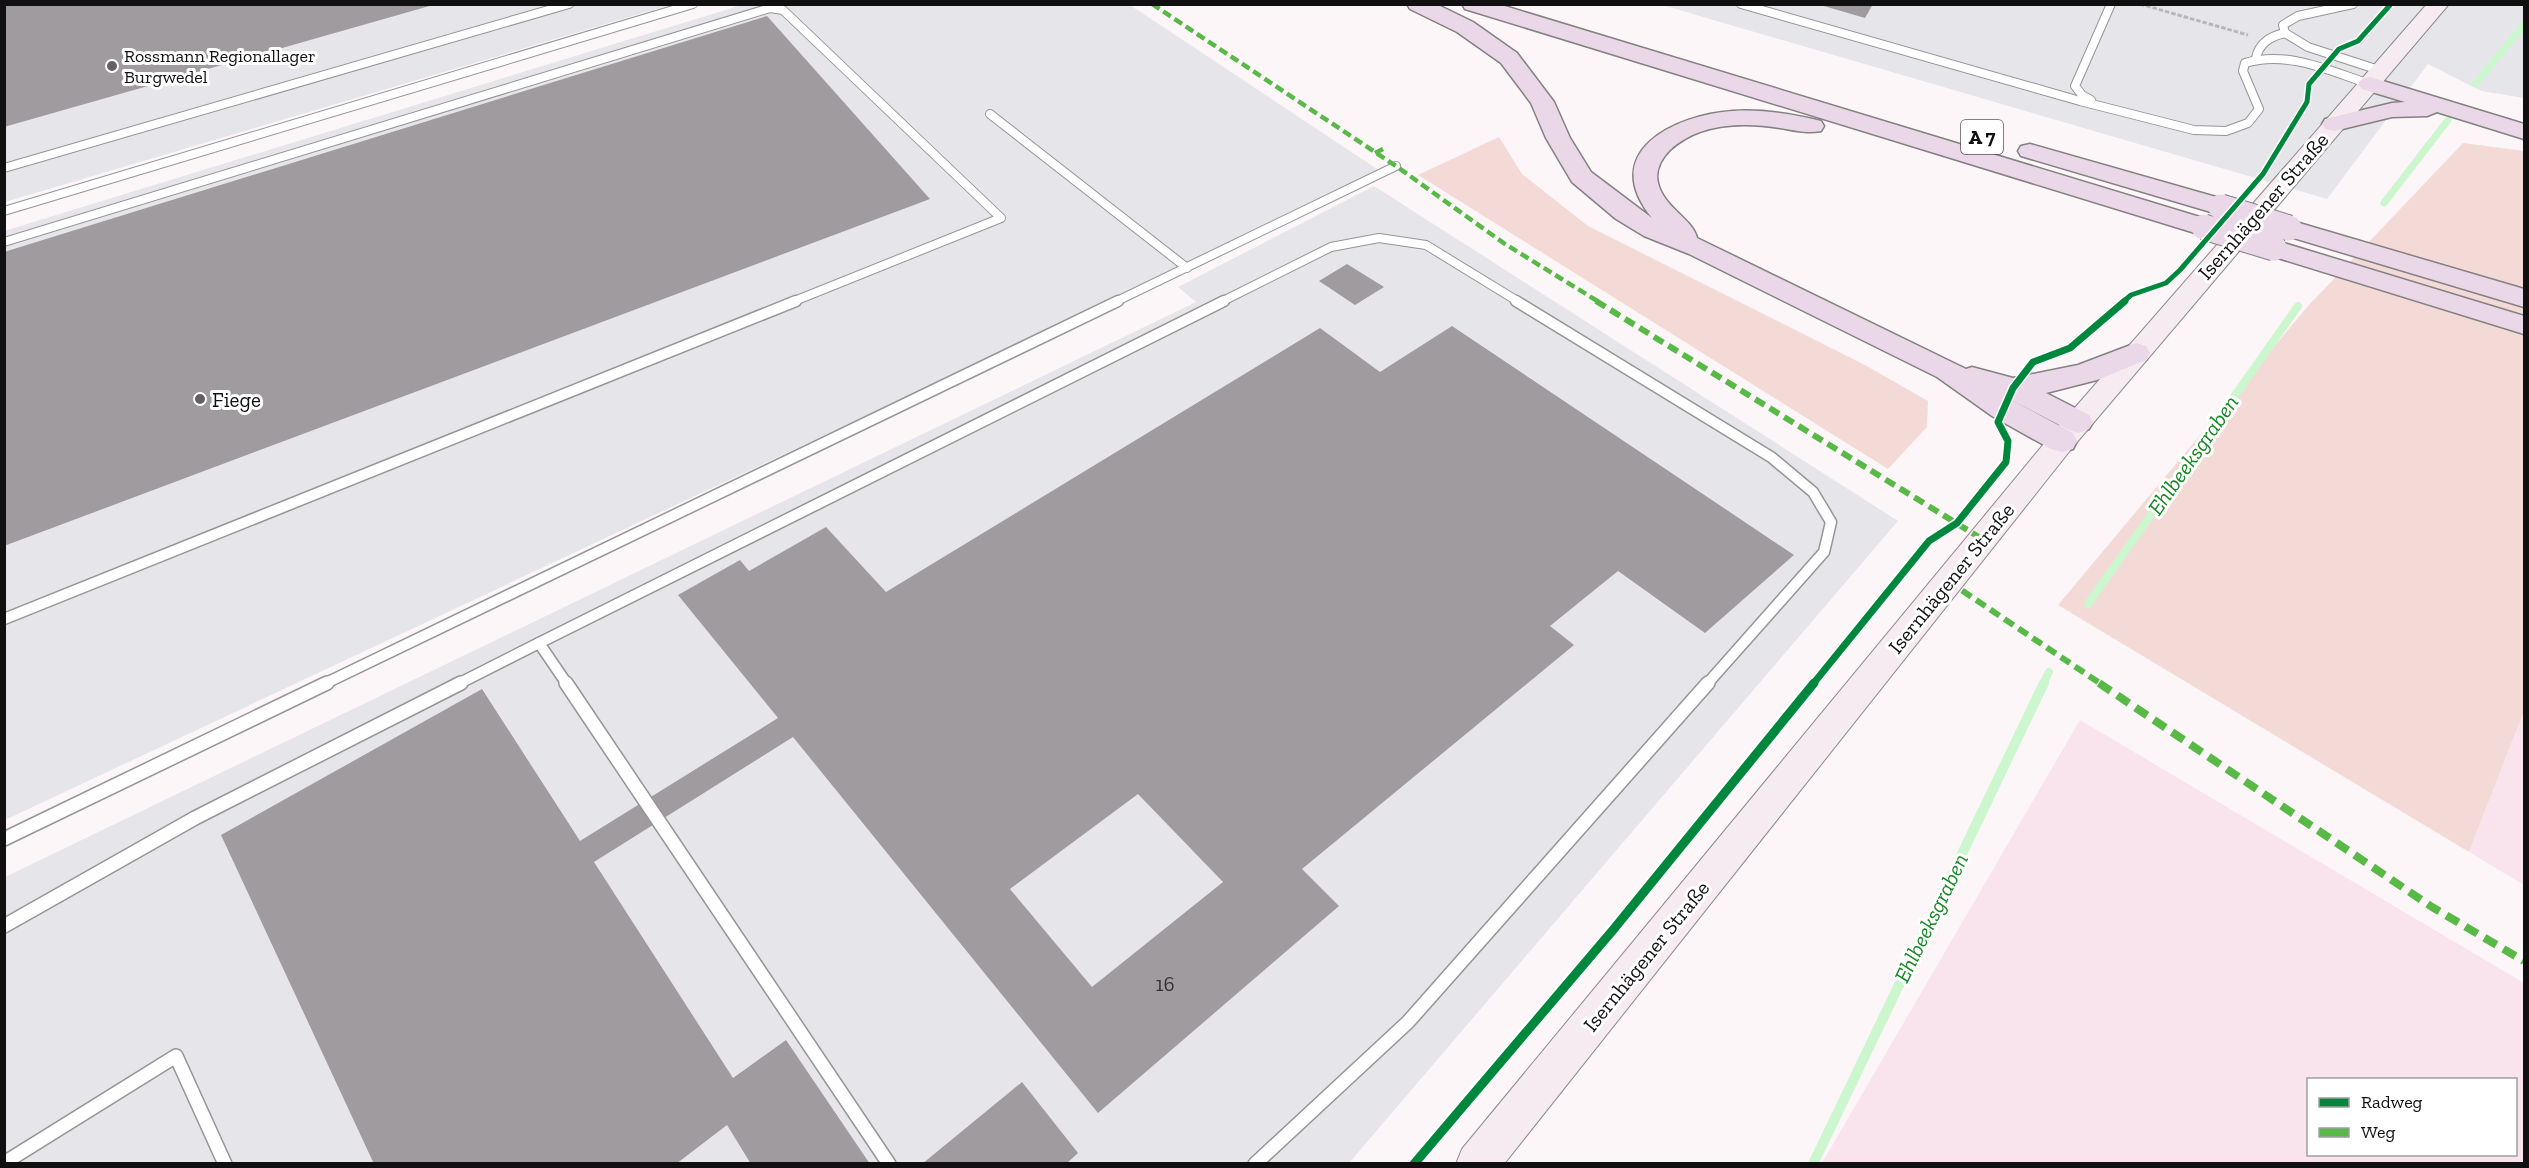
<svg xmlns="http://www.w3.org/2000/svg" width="2529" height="1168" viewBox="0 0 2529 1168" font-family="'Zilla Slab',serif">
	<rect width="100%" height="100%" fill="#fcf6f9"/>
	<g fill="#e6e6ea">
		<polygon points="745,4 1130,5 1383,173 5,820 4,231"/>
		<polygon points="5,5 670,5 5,202"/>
		<polygon points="1662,5 2524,5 2524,98 2481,91 2428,64 2327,199"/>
		<polygon points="1374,186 1898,521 1349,1163 5,1164 5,877 1196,302 1178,287"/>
	</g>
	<g fill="#f9e3ec" fill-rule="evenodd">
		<polygon points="2524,711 2524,885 2469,852"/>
		<path d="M2080 720 2524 983V1163H1822ZM2308 1080H2516V1154H2308Z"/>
	</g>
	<g fill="#f3dad7">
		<polygon points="1499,137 1522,174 1588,226 1865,365 1928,401 1927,427 1888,469 1418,175"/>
		<polygon points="2463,143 2524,151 2524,711 2469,852 2058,605 2308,306"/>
	</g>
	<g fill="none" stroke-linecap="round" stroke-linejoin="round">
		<g stroke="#ccf7ce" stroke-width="7">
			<polyline points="2475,84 2524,25"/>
			<polyline points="2384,203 2448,120"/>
		</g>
		<g stroke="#ccf7ce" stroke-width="8">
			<polyline points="2088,604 2298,306"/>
			<polyline points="2043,684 2049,672"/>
		</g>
		<polyline stroke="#ccf7ce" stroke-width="10" points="1813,1164 2044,683"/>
	</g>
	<g fill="#a09b9e" fill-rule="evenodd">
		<polygon points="4,4 433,4 433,5 4,127"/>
		<polygon points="1817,4 1873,4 1865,18"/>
		<polygon points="767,16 930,199 4,546 4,252"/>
		<polygon points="1347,264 1384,287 1355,305 1319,281"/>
		<path d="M1452 326 1794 555 1705 633 1618 571 1550 626 1574 645 1302 869 1339 906 1098 1113 793 737 594 862 733 1078 786 1040 870 1164H751L727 1125 676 1164H374L221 835 482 689 580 841 778 718 678 595 740 560 749 571 826 527 886 592 1320 328 1380 372ZM1138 794 1223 882 1092 987 1010 889Z"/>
		<polygon points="1022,1082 1078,1153 1066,1164 922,1164"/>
	</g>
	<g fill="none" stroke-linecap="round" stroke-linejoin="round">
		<g stroke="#969495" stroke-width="10">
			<g id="lane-far2">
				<path d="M1741 4 2080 101 2194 130 2226 131 2248 123 2259 109 2243 71 2245 63C2288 50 2329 71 2370 84"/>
				<polyline points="2353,4 2298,16 2283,25 2285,33 2308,47 2382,71"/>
				<path d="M2256 58C2259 43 2271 36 2285 33"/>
				<polyline points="2091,100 2082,95 2075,86 2111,4"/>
				<polyline points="990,114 1187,268"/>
				<polyline points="4,168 569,4"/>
				<polyline points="4,211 693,4"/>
				<polyline points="4,242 770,8 783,10 1001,218 792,302"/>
				<polyline points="1115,302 1396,166"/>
				<polyline points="1221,302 1331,247 1379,238 1426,245 1519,302"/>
			</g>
		</g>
		<g stroke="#969495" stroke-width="13">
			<g id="lane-far1">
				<polyline points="1516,301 1771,457 1813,492 1831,522 1824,552 1707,684"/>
				<polyline points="4,619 796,301"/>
				<polyline points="324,684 1118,301"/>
				<polyline points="458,684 539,643"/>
				<polyline points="567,684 539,643 1224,301"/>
			</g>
		</g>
		<g stroke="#969495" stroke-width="16">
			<g id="lane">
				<polyline points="566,683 889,1164"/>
				<polyline points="4,839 327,683"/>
				<polyline points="4,926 195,818 461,683"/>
				<polyline points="4,1163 176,1056 225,1164"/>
				<polyline points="1255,1164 1408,1022 1708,683"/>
			</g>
		</g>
		<g stroke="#8d8a8c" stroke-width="2">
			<polygon id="secondary" points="2427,4 2449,4 2072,448 1504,1164 1456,1164 1462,1149 2052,434"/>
		</g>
		<g stroke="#848182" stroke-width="3">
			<g id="highway">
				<path d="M1407 4H1436L1473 22 1517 53 1554 102 1570 138 1591 172 1652 218C1598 152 1674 115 1733 111 1762 109 1793 114 1821 121L1824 126 1821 131C1807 134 1793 130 1780 128 1743 122 1699 123 1670 150 1661 159 1655 171 1658 183 1664 208 1693 219 1697 238L1966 369 1972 367 2013 378 2078 365 2136 343 2146 346 2150 353 2146 360 2097 380 2046 393 2089 415 2093 422 2089 429 2078 433 2067 429 2004 396 2073 433 2077 441 2073 449 2062 452 2051 449 1992 416 1937 377 1689 254 1644 236 1616 219 1572 182 1546 138 1531 103 1501 63 1457 32 1410 9Z"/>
				<polygon points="1462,4 1498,4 2213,221 2217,227 2213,233 2204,235 2195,233 1465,9"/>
				<polygon points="2370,77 2524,124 2524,139 2437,112 2427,116 2392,117 2334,131 2325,129 2322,124 2325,119 2392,103 2405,102 2362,89 2358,84 2362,79"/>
				<polygon points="2030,144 2230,201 2234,207 2230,213 2221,215 2021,156 2018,151 2021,146"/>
				<polygon points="2289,220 2524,289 2524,307 2280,234 2276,228 2280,222"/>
				<polygon points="2274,240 2524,316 2524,334 2265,254 2261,248 2265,242"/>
			</g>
		</g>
		<polyline stroke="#b9b8b8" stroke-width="3" stroke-dasharray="4.5 2" stroke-linecap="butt" points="2140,4 2248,35"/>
		<use href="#lane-far2" stroke="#fffefe" stroke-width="8"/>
		<use href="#lane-far1" stroke="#fffefe" stroke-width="10"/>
		<use href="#lane" stroke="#fffefe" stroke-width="13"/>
		<use href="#secondary" fill="#f6ebf0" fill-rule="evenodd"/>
		<use href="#highway" fill="#ead7e7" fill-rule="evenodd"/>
		<g stroke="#848182" stroke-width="27" stroke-linecap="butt">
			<g id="highway-bridge">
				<polyline points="2221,207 2289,228"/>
				<polyline points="2204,227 2274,248"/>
			</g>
		</g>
		<use href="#highway-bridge" stroke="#ead7e7" stroke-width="25"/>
		<g stroke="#58b947" stroke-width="4.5" stroke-dasharray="9 4.5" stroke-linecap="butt">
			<polyline points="1152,4 1396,166 1505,244 1599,302"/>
			<polyline points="1375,153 1387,147"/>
		</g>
		<g stroke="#58b947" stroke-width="6" stroke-dasharray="11 6" stroke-linecap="butt">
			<polyline points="1596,301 1982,539"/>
			<polyline points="1948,581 2101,684"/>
		</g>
		<polyline stroke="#58b947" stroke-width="8" stroke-dasharray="14 8" stroke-linecap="butt" points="2099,683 2432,907 2524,961"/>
		<g stroke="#fff" stroke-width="8">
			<polyline id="cycleway-far2" points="2123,302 2131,295 2166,283 2180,270 2263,174 2307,102 2309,84 2339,49 2358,41 2391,4"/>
		</g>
		<g stroke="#fff" stroke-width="10">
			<polyline id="cycleway-far1" points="1813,684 1929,541 1957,523 2006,462 2008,441 1998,422 2013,388 2033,362 2070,348 2125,301"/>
		</g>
		<g stroke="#fff" stroke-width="13">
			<polyline id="cycleway" points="1414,1164 1613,930 1814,683"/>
		</g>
		<use href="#cycleway-far2" stroke="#00873e" stroke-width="5"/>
		<use href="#cycleway-far1" stroke="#00873e" stroke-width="7"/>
		<use href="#cycleway" stroke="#00873e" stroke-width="9"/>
	</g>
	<g fill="#636062" stroke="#fff" stroke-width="2">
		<circle cx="112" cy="66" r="6"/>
		<circle cx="200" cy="399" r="6"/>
	</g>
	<g text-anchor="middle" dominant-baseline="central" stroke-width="6" stroke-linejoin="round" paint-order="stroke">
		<g font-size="18" fill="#101010" stroke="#fff" text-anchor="start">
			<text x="124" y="56">Rossmann Regionallager<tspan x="124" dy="21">Burgwedel</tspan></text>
		</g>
		<rect fill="#fff" stroke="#585858" stroke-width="1.5" x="1961" y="120" width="42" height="34" rx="4.5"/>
		<g font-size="20" font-weight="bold" fill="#101010">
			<text x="1982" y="137">A 7</text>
		</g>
		<g font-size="21" fill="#101010" stroke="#fff">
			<text transform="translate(2263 206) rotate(-49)">Isernhägener Straße</text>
			<text transform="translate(1951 578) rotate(-51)">Isernhägener Straße</text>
			<text transform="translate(1646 956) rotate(-51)">Isernhägener Straße</text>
		</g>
		<g font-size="21" fill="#101010" stroke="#fff" text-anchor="start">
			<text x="212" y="399">Fiege</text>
		</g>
		<g font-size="21" fill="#343334">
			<text x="1165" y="983">16</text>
		</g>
		<g font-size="22" font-style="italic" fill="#168723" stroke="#fff">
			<text transform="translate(2193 455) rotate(-55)">Ehlbeeksgraben</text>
			<text transform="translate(1931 918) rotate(-64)">Ehlbeeksgraben</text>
		</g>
	</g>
	<rect width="2529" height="1168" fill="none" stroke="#101010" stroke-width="12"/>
	<rect x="2307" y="1078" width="210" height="78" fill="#ffffff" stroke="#9f9f9f" stroke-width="1.5"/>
	<rect x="2319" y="1098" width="30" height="9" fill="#00873e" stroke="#9f9f9f" stroke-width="1.5"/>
	<text x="2361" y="1108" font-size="18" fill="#101010">Radweg</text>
	<rect x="2319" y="1128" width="30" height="9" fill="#58b947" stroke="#9f9f9f" stroke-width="1.5"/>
	<text x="2361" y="1138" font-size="18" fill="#101010">Weg</text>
</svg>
